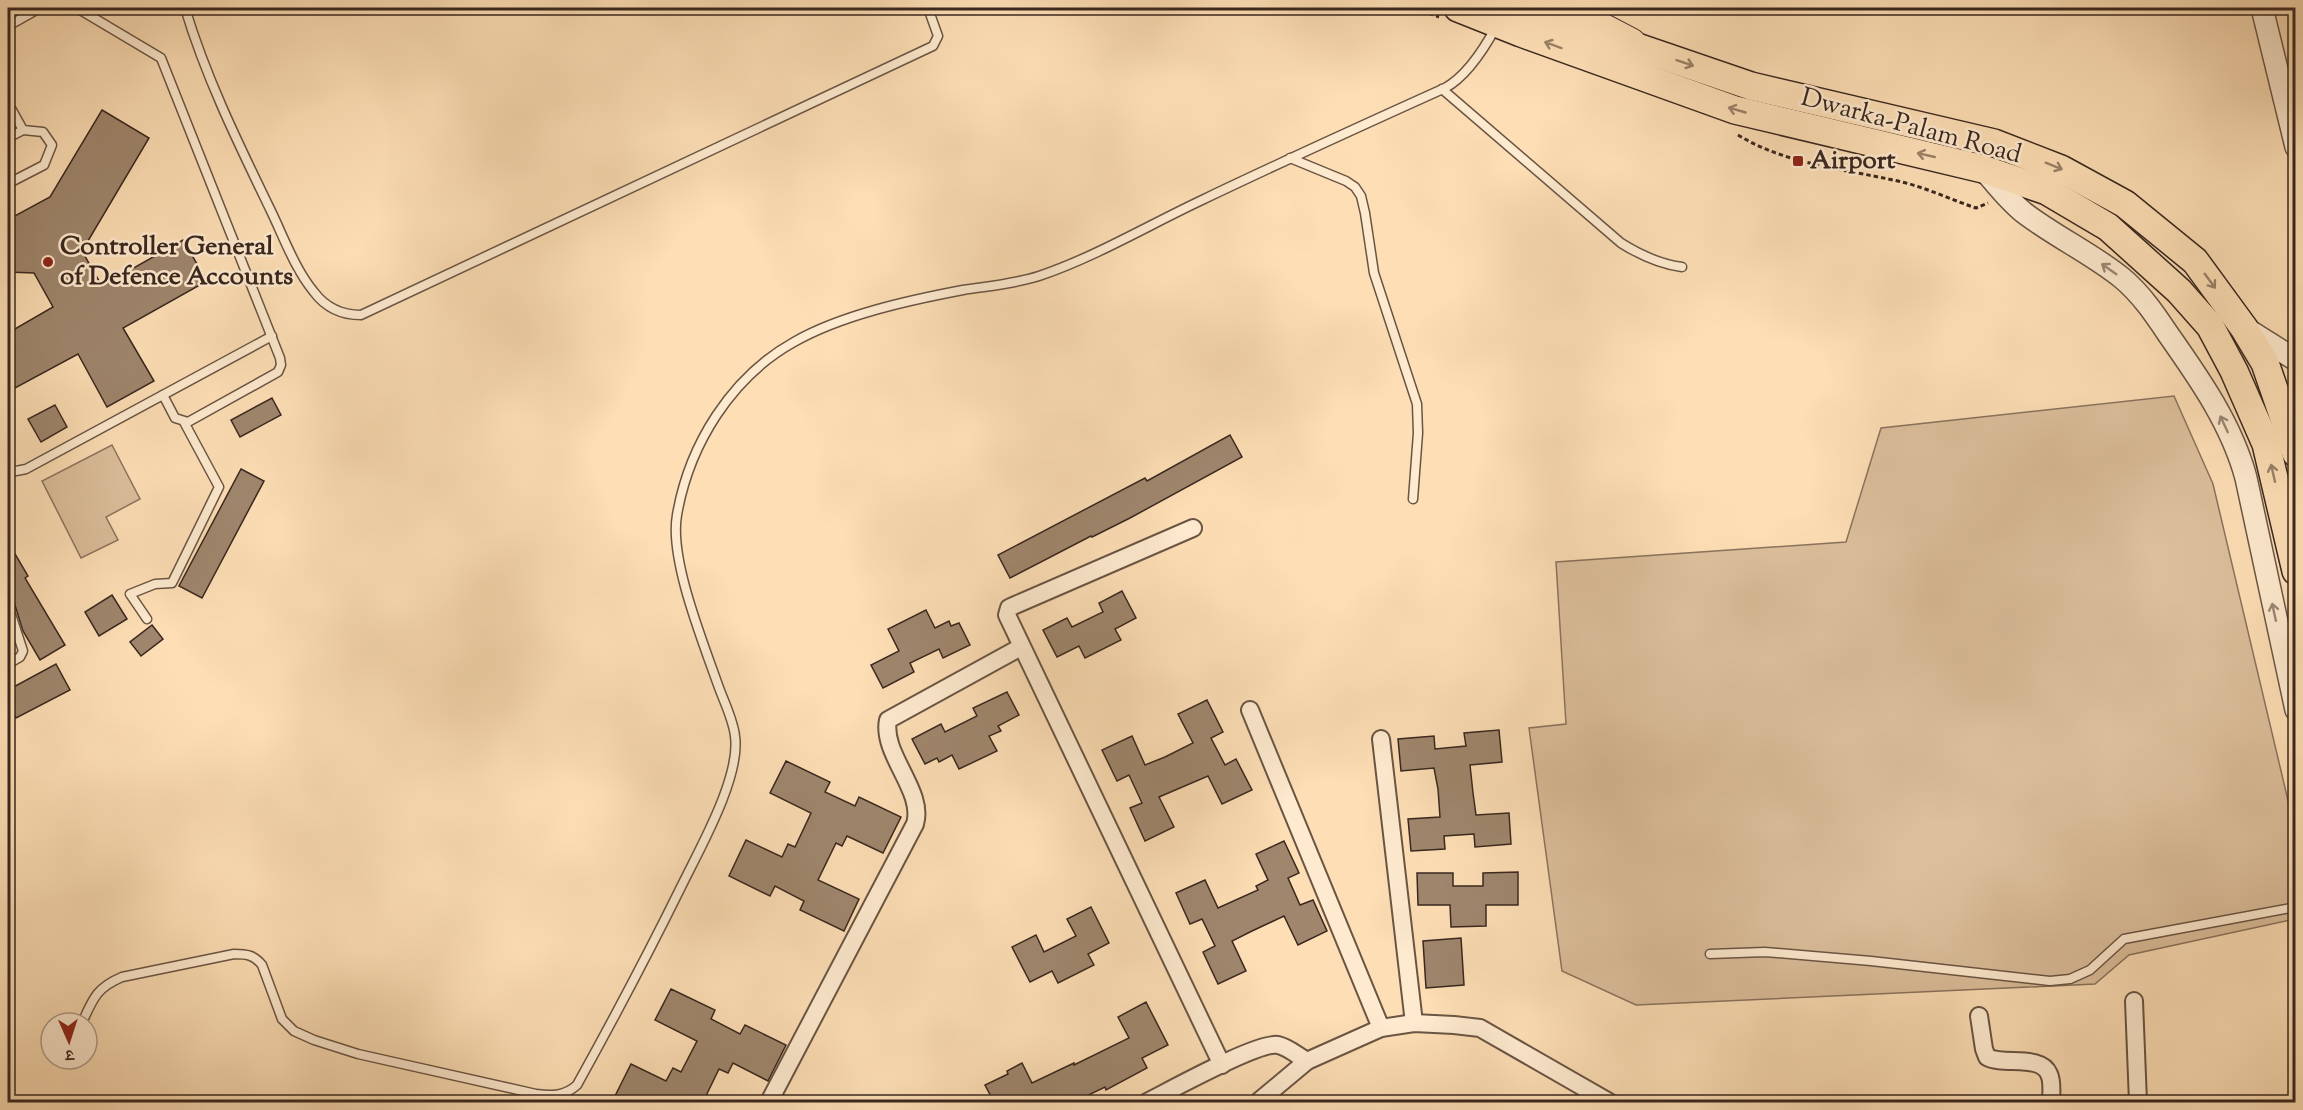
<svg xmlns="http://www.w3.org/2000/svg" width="2303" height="1110" viewBox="0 0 2303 1110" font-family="'Sorts Mill Goudy','Noto Serif Devanagari',serif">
	<rect width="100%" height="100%" fill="#fddeb5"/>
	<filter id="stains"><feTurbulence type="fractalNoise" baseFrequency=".00333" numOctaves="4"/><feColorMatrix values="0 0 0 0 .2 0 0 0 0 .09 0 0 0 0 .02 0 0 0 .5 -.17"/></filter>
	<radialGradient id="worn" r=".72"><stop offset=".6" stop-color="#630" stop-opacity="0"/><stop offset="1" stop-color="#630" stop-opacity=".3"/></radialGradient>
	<g fill="#dcbf9c" stroke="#8a735e" stroke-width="1.5">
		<polygon points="2174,396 2213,484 2295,830 2295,919 2129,955 2095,984 1636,1005 1562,971 1529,728 1566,724 1556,562 1846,542 1881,428"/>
		<polygon points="112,445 140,499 106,517 118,540 81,558 42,481"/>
	</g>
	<g fill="#9f866d" stroke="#39271f" stroke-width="1.5">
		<polygon points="102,110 149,138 82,251 102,286 183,240 207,281 123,328 154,381 107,407 78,354 15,388 8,374 8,333 53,307 34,273 8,272 8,217 13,217 50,197"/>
		<polygon points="272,398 281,415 240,437 231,420"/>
		<polygon points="55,405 67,427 41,442 28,419"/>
		<polygon points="1230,435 1242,457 1130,518 1092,537 1091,536 1010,578 998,555 1145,478 1147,481"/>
		<polygon points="241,469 264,481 202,598 179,586"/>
		<polygon points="8,542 28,576 25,578 65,645 40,660 23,631 14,602 8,599"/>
		<polygon points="1122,591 1136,618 1115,629 1121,640 1085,658 1079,646 1057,657 1043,630 1067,618 1072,627 1103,612 1099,603"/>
		<polygon points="112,595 127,619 99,636 85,612"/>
		<polygon points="926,610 935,628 949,621 951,626 959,623 970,645 943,658 939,649 910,663 914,672 883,688 871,665 899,651 888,629"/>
		<polygon points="152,625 163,639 141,656 130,642"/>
		<polygon points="56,664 70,690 16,718 8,703 8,690"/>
		<polygon points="1007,692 1019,715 998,726 1001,731 989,736 997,751 959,769 952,755 939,762 937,758 925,764 912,739 941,724 945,732 977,716 973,708"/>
		<polygon points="1207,700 1223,732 1211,738 1225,765 1236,759 1252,790 1222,804 1208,776 1159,797 1174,827 1145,841 1130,808 1142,803 1129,775 1117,781 1102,750 1132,736 1145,765 1165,757 1193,743 1178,714"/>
		<polygon points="1499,730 1502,762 1470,765 1473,793 1476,815 1509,813 1511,844 1475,847 1474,834 1444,836 1445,849 1411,851 1408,819 1440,817 1438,789 1434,768 1401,771 1398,739 1434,736 1435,749 1466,746 1464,733"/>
		<polygon points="786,761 830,782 825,792 855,806 859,797 901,817 883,853 847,836 842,846 836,843 818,880 859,899 844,931 800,910 804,901 775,886 770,896 729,876 746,840 782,857 788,844 795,847 811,813 770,793"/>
		<polygon points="1284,841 1299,873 1288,878 1300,905 1313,900 1327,931 1298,945 1284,916 1252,931 1232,941 1246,971 1218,984 1203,952 1215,946 1202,919 1190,924 1176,893 1205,880 1218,908 1258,890 1256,886 1268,880 1256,854"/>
		<polygon points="1518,872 1518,905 1486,905 1486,926 1451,927 1450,905 1418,905 1417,873 1453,873 1453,886 1483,886 1483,873"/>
		<polygon points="1091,907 1109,943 1088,954 1094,965 1058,983 1052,971 1030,982 1012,947 1036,935 1044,952 1076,936 1067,919"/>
		<polygon points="1461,938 1464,985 1426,988 1423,941"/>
		<polygon points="671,989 715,1010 711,1019 740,1034 745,1025 786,1045 768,1081 733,1063 728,1073 719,1069 703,1102 612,1102 631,1064 666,1081 673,1068 681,1072 697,1041 655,1020"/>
		<polygon points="1146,1002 1168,1045 1142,1058 1147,1068 1106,1090 1105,1087 1074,1102 994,1102 985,1085 1008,1074 1007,1071 1022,1063 1032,1083 1074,1063 1074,1065 1129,1038 1118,1017"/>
	</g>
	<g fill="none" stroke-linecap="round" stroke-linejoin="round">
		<g stroke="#6a5544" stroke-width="11">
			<g id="service">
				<polyline points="77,8 161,58 280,358 281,365 278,372 188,422 175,418 163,395"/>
				<path d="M185 8C206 78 239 145 271 211 284 238 295 269 314 292 326 308 341 315 361 315L933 46 938 36 928 8"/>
				<polyline points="8,26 40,8"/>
				<path d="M1442 89 1621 243C1640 255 1659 264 1682 267"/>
				<polyline points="8,103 23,130 43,132 52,145 44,165 13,181 8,180"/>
				<polyline points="8,138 23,130"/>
				<polyline points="1290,158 1346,181 1355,187 1361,196 1365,213 1374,273 1417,404 1418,433 1413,499"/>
				<polyline points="8,469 16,471 26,469 272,336"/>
				<polyline points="8,605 23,651 20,657 8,664"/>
				<polyline points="147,619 130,594 155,584 172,583 219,487 184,422"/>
				<polyline points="1710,954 1765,952 1871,961 2050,981 2070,979 2090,970 2124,939 2296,907"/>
				<path d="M82 1023C93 999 96 988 122 977L234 954C247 954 254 955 262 965L282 1019 294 1031 314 1040 358 1054 536 1094C552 1096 565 1096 577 1085 613 1020 648 954 681 887 699 850 741 777 735 736 733 719 724 702 718 685 703 642 669 559 677 515 689 445 731 377 794 342 841 315 910 300 963 290 989 286 1014 284 1039 276 1095 257 1147 226 1200 201 1281 162 1363 125 1445 88 1467 76 1484 49 1496 27"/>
			</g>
		</g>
		<g stroke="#6a5544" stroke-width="20">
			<g id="minor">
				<polyline points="1193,528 1013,606 1009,608 1007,615 1222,1065"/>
				<polyline points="1250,710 1381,1028"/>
				<polyline points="1381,739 1414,1023"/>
				<polyline points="2134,1001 2138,1102"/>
				<path d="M1979 1016 1984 1049 1987 1057C2003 1066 2041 1054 2049 1074 2053 1082 2051 1094 2051 1102"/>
				<path d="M769 1102 915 824C925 791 881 754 888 720L1021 647"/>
				<path d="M1147 1102C1169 1091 1259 1041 1278 1045 1288 1047 1298 1056 1307 1061"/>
				<polyline points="1258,1102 1307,1061 1381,1028 1414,1023 1454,1025 1480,1028 1609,1102"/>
			</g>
		</g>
		<g stroke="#6a5544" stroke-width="24">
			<g id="tertiary">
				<polyline points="2262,8 2296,147"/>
				<path d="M1983 169C1996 184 2007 199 2023 212 2054 236 2091 253 2122 278 2141 294 2154 313 2168 334 2199 378 2232 425 2246 478L2296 710"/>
				<polyline points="2245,328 2296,360"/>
			</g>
		</g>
		<g stroke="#39271f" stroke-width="30">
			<g id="primary">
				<polyline points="1458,8 1521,33 1735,110 1983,169 2047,191 2108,227 2179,291 2210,326 2234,371 2266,444 2296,571"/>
				<polyline points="1523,8 1751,86 1994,143 2061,169 2125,204 2195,261 2244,328 2265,363 2296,453"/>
			</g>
		</g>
		<g stroke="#39271f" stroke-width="34">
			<polyline id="motorway" points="1561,8 1630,44"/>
		</g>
		<g stroke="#39271f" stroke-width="3" stroke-dasharray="4.5 3" stroke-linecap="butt">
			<polyline points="1415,8 1439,17"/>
			<path d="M1738 135C1787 165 1846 169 1902 182 1927 188 1952 200 1976 208L1988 203"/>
		</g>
		<use href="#service" stroke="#feeacf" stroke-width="8"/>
		<use href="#minor" stroke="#feeacf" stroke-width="16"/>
		<use href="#tertiary" stroke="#feeacf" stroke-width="21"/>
		<use href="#primary" stroke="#fddeb5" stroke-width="27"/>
		<use href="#motorway" stroke="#fddeb5" stroke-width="32"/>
	</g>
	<defs><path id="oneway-shaft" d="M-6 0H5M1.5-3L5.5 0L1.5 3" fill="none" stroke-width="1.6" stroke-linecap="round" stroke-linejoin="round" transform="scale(1.5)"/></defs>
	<g stroke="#9b826a">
		<use href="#oneway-shaft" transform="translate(1553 45) rotate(-160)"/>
		<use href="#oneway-shaft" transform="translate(1685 63) rotate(19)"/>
		<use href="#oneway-shaft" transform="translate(1737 110) rotate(-164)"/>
		<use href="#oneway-shaft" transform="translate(1926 155) rotate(-167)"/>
		<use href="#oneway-shaft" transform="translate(2054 166) rotate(22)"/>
		<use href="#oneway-shaft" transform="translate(2210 281) rotate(54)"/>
		<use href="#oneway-shaft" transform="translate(2273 473) rotate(-103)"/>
	</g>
	<g stroke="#9c8877">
		<use href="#oneway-shaft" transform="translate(2109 269) rotate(-145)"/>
		<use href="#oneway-shaft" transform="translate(2224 424) rotate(-115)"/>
		<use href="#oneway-shaft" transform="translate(2274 612) rotate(-102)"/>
	</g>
	<g fill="#8f2418" stroke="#feeacf" stroke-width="2">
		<rect x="1792" y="155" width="12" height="12" rx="3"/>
		<circle cx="48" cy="262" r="6"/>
	</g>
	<g text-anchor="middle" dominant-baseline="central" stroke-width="5" stroke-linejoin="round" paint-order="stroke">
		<g font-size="26" fill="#39271f" stroke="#feeacf">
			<text transform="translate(1911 127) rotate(15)">Dwarka-Palam Road</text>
		</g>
		<g font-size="26" font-weight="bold" fill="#39271f" stroke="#feeacf" text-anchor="start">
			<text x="1810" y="161">Airport</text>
			<text x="60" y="247">Controller General<tspan x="60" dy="30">of Defence Accounts</tspan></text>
		</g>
	</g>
	<rect width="2303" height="1110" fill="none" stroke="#fddeb5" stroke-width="30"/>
	<rect x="9" y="9" width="2285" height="1092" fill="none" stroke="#39271f" stroke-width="3"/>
	<rect x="15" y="15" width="2273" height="1080" fill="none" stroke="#39271f" stroke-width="1.5"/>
	<g transform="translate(69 1041) rotate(177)"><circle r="28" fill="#feeacf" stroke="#af9c89" stroke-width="1.5"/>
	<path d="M0-4.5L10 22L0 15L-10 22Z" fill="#8f2418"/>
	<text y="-9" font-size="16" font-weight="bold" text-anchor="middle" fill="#39271f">उ</text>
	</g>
	<rect width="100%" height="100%" filter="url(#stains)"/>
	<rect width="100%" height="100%" fill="url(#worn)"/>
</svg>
